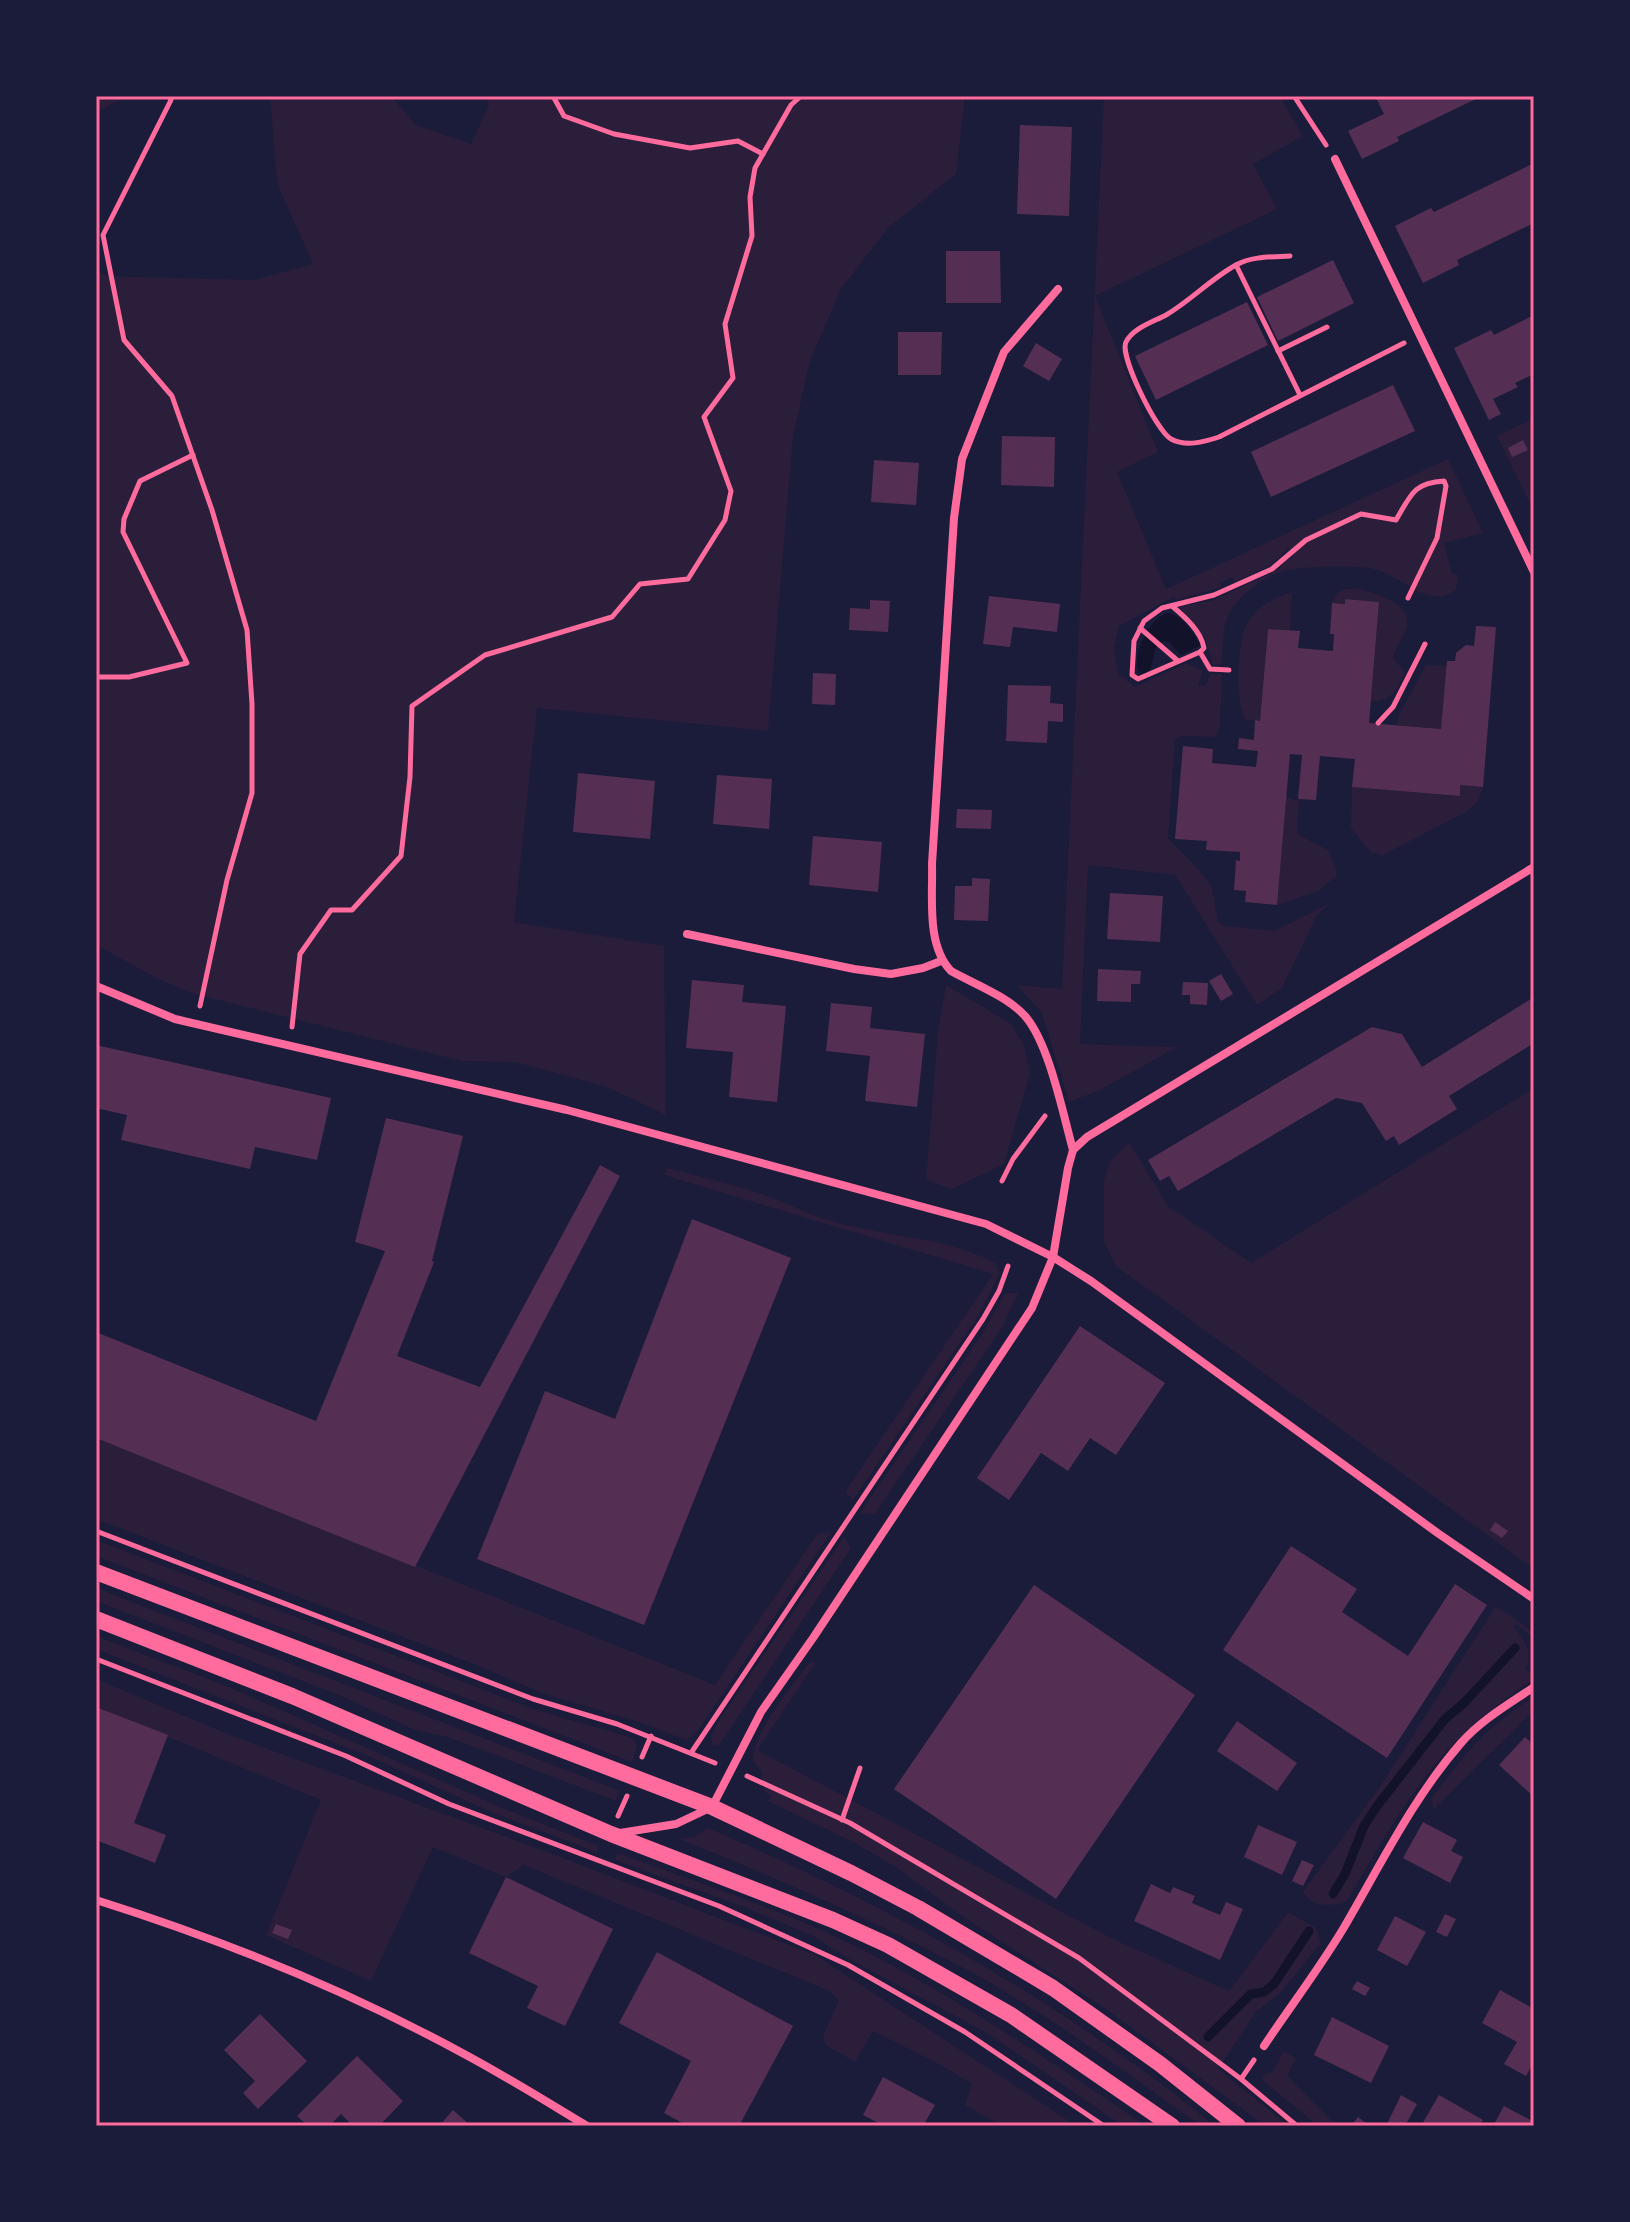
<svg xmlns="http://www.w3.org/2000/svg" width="1630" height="2222" viewBox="0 0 1630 2222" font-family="Ubuntu,sans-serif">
	<rect width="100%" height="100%" fill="#1b1b3a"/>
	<g fill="#2a1e3b">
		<polygon points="96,96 126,96 96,113"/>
		<polygon points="270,96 391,96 416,125 471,144 489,105 485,96 965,96 956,174 888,228 841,289 810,361 793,437 768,731 537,708 514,922 664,946 666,1115 607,1087 515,1062 462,1061 191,993 156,978 96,945 96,269 106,276 254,280 313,264 277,183"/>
		<path d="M1104 96H1280L1303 136 1253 164 1277 209 1095 296 1158 452 1117 472 1166 589 1448 459 1483 533 1444 543 1452 574 1459 575 1456 590C1430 610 1403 578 1378 570 1361 564 1297 566 1279 572 1262 579 1241 594 1231 610 1221 625 1224 647 1221 664L1213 665 1206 640 1179 607 1214 600 1277 570 1292 556 1288 548 1271 565 1235 582 1232 577 1220 583 1222 587 1176 600 1174 597 1119 626 1114 648 1118 674 1135 687 1186 663 1203 671 1198 685 1205 686 1210 674H1222L1220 727 1217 735 1213 737 1182 736 1175 740 1168 839 1199 870 1212 887 1218 922 1225 926 1274 931 1330 903 1317 915 1282 988 1257 1005 1175 875 1088 865 1080 1044 1177 1047 1100 1090 1069 1102 1042 1013 1017 985 1062 989Z"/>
		<polygon points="1534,418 1534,512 1497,436"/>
		<path d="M1353 588C1370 591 1416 602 1406 630 1403 640 1395 647 1393 658L1405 672C1398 689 1391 702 1371 701L1379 602 1346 599 1345 604 1332 603C1336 591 1341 589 1353 588Z"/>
		<path d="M1292 592 1290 631 1268 629 1260 721 1246 720C1234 706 1238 641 1246 625 1256 607 1273 598 1292 592Z"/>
		<polygon points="1426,665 1447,666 1441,729 1397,725 1399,715"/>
		<polygon points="1460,785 1483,787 1478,801 1468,811 1383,855 1371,852 1351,828 1352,787 1459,796"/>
		<polygon points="1286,797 1299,801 1297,834 1328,850 1336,870 1336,876 1318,891 1277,905"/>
		<polygon points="946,985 1010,1023 1024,1045 1030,1073 1004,1164 952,1189 926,1180 938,1032"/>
		<polygon points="1534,1088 1534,1569 1116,1266 1104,1242 1104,1180 1109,1163 1129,1142 1168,1206 1251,1263"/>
		<path d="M667 1168C699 1176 731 1184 762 1194 783 1201 803 1212 825 1219 884 1238 939 1234 996 1263L999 1275 979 1315 853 1500 846 1493 847 1489 993 1274 670 1177 664 1174Z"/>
		<polygon points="1005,1293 1018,1293 1003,1326 874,1515 860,1513 983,1333"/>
		<polygon points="96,1438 715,1685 817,1534 829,1532 829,1535 695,1735 686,1740 642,1723 545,1694 479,1666 96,1519"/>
		<polygon points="844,1537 851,1548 719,1745 713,1746 711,1737 716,1725"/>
		<polygon points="96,1540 536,1710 633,1738 637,1746 632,1762 96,1556"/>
		<polygon points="96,1588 620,1791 616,1801 448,1737 415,1730 341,1696 96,1601"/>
		<path d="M1496 1606 1534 1633V1638L1517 1625 1513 1626C1525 1641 1534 1652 1525 1670L1534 1673V1678C1503 1701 1471 1723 1445 1753 1406 1797 1377 1850 1347 1901 1331 1907 1312 1908 1303 1892L1381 1785Z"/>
		<polygon points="96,1636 229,1687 500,1807 599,1846 596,1852 493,1813 373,1758 96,1649"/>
		<path d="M812 1662 815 1663 757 1750 1117 1941 1229 1991 1288 1912 1316 1928 1321 1943 1281 1992 1255 2013 1218 2069 1289 2126H1266L1103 2007 965 1918 899 1869 855 1843 768 1801 771 1796 765 1792 761 1770 753 1761C753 1731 790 1689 808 1664Z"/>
		<polygon points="96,1679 230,1735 542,1850 815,1955 1069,2121 1062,2126 1002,2126 965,2105 972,2084 937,2063 873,2031 855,2062 826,2045 823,2036 839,2000 829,1991 524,1865 506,1877 433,1847 371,1981 266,1935 321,1800 96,1707"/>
		<path d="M1534 1697V1710L1434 1809 1431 1799C1463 1755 1487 1726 1534 1697Z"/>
		<path d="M708 1828C888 1905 1063 2002 1215 2126H1201C1127 2073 1053 2018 973 1973 879 1922 778 1879 679 1839L694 1837Z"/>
		<path d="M617 1853C699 1883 784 1910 861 1949 961 2000 1053 2063 1146 2126H1123L987 2033 851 1960 813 1936 744 1907 615 1860Z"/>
		<polygon points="1283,2051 1296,2058 1287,2076 1337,2126 1318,2126 1262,2080 1263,2075 1273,2072"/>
	</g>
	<path fill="#12122b" d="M1168 613C1185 616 1192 632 1201 645L1181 655 1169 642 1163 641 1156 647 1150 670 1140 675C1130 657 1148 618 1168 613Z"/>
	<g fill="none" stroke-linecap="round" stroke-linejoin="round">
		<g stroke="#12122b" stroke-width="9">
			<polyline points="1333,1894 1345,1874 1364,1826 1377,1806 1445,1719 1464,1703 1515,1648"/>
			<polyline points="1208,2037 1251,1994 1264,1992 1274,1984 1309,1931"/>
		</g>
	</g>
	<g fill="#542f53">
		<polygon points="1375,96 1482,96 1397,137 1399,141 1362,159 1348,131 1384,114"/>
		<polygon points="1020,125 1072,127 1069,216 1017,214"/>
		<polygon points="1534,163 1534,223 1457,260 1459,265 1423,283 1395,226 1431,208 1434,212"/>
		<polygon points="946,251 1000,251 1001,303 946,303"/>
		<polygon points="1333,260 1354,303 1278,341 1257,297"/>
		<polygon points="1247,302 1268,345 1156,400 1135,356"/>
		<polygon points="1534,315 1534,374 1515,383 1518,387 1493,399 1501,414 1489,420 1454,348 1491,330 1494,335"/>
		<polygon points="898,332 942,332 941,375 898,375"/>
		<polygon points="1036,343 1062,359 1049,381 1023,366"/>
		<polygon points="1393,385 1415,431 1271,497 1251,452"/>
		<polygon points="1002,436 1055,437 1054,487 1001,485"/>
		<polygon points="1523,440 1528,450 1512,457 1508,448"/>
		<polygon points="874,460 919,463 916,505 871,502"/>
		<polygon points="989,596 1060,604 1057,632 1013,627 1010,647 983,644"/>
		<polygon points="1345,599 1379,602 1369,723 1441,729 1447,661 1455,661 1456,653 1466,645 1474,646 1476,626 1496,627 1483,787 1460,785 1460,796 1352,787 1355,759 1320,756 1316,800 1298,799 1302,755 1290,754 1277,905 1245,902 1246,891 1234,890 1236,860 1240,861 1240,852 1206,850 1207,841 1175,839 1183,746 1213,749 1212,763 1256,767 1258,751 1238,749 1239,738 1254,740 1255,720 1260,721 1268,629 1300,631 1298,648 1333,651 1334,634 1330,634 1332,603 1345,604"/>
		<polygon points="870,600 890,601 888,632 849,630 850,608 870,609"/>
		<polygon points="813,673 836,674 835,705 812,704"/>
		<polygon points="1008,685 1051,686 1050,703 1063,704 1063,722 1048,721 1047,743 1006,741"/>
		<polygon points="578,773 655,781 650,839 573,832"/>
		<polygon points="717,775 772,779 769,829 713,824"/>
		<polygon points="957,809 992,810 991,829 956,828"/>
		<polygon points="813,836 882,842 878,892 809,885"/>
		<polygon points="972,878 990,879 988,921 954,920 955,886 972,886"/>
		<polygon points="1110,893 1163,896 1160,942 1107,939"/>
		<polygon points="1098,969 1141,971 1140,984 1131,984 1131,1002 1097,1001"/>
		<polygon points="1221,974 1233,994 1221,1001 1209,981"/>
		<polygon points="692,980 744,985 742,1002 786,1006 777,1102 729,1097 733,1052 686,1048"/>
		<polygon points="1183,982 1208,983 1207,1005 1190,1004 1190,995 1182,995"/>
		<polygon points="1534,997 1534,1043 1449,1096 1457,1109 1399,1145 1394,1136 1386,1141 1362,1103 1336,1098 1178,1191 1169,1176 1160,1181 1148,1160 1372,1027 1402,1034 1422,1067"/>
		<polygon points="831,1003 872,1007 870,1028 925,1034 917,1107 865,1101 870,1056 826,1051"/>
		<polygon points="96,1045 331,1098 317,1160 255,1147 250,1169 121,1140 127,1115 96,1108"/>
		<polygon points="386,1118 463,1136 432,1261 434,1262 397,1356 480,1387 600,1165 620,1176 415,1567 96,1438 96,1332 316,1421 385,1251 355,1242"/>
		<polygon points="692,1219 791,1258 644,1625 477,1559 545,1391 615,1419"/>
		<polygon points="1080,1326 1165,1383 1116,1455 1090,1438 1068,1471 1041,1453 1009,1500 977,1478"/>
		<polygon points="1495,1522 1508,1531 1502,1538 1490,1530"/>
		<polygon points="1291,1546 1357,1589 1342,1612 1408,1656 1455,1584 1487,1605 1387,1758 1223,1650"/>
		<polygon points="1034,1585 1195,1695 1056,1899 894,1789"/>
		<polygon points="96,1707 168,1735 134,1823 166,1835 155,1863 96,1840"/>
		<polygon points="1237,1721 1297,1763 1277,1791 1217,1751"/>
		<polygon points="1525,1737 1534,1745 1534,1797 1499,1765"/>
		<polygon points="1423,1822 1457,1840 1451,1851 1463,1857 1450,1883 1403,1858"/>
		<polygon points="1258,1825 1297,1842 1282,1875 1244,1857"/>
		<polygon points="1302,1860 1314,1865 1303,1886 1292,1881"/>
		<polygon points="506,1877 613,1929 565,2026 527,2008 538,1986 469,1953"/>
		<polygon points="1151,1884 1170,1893 1173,1887 1195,1896 1192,1903 1220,1915 1226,1902 1243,1909 1220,1960 1134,1921"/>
		<polygon points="1445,1914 1456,1919 1447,1937 1436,1932"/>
		<polygon points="1395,1916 1426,1932 1407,1966 1377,1950"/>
		<polygon points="276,1924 292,1930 288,1939 272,1933"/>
		<polygon points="657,1952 793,2026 739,2126 688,2126 664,2113 691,2061 619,2023"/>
		<polygon points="1357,1981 1370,1988 1365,1996 1352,1989"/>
		<polygon points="1500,1990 1534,2009 1534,2062 1526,2076 1504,2064 1517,2042 1482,2023"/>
		<polygon points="260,2014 307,2061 258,2109 243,2093 255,2081 224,2050"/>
		<polygon points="1332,2017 1389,2046 1371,2083 1314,2055"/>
		<polygon points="357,2056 403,2101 379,2126 353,2126 341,2114 329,2126 308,2126 297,2116"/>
		<polygon points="883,2077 935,2105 923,2126 884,2126 863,2115"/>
		<polygon points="1401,2095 1417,2104 1405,2126 1386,2126"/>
		<polygon points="1439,2095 1483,2120 1480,2126 1421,2126"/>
		<polygon points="1504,2106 1534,2122 1534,2126 1493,2126"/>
		<polygon points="453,2110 471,2126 439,2126"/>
		<polygon points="1358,2117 1370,2126 1351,2126"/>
	</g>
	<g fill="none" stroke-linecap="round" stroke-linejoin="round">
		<g stroke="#ff6b9d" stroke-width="5">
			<polyline points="169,96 171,100 103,235 124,340 172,396 212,510 247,630 252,704 252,793 227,880 200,1006"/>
			<polyline points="553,96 564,116 614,134 690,148 738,141 763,154"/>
			<polyline points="1294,96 1326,145"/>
			<path d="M1290 256C1272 257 1252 256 1236 265 1212 278 1190 301 1166 315 1153 322 1133 328 1126 342 1119 355 1157 432 1171 439 1186 447 1204 442 1219 437L1404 343"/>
			<polyline points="1236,265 1300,395"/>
			<polyline points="1278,351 1327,327"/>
			<path d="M1172 606C1185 617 1201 631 1204 648L1200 652"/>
			<polyline points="1140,628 1178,661"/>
			<path d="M1229 670 1210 669 1200 652 1138 679 1132 675 1134 641 1144 621 1162 608 1214 595 1272 569 1306 540 1361 514 1396 520C1411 495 1413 483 1444 481L1446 486 1437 538 1408 598"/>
			<polyline points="96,677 129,677 187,663 123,532 124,519 140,481 193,455"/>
			<polyline points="1378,723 1393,707 1425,644"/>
			<polyline points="292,1027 300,954 331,910 352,910 401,856 410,777 412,706 485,655 612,617 640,584 688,579 725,520 731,491 704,417 733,378 725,324 752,236 750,197 755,168 791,105 801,96"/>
			<polyline points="1002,1181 1013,1159 1045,1116"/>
			<polyline points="96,1531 533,1699 617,1724 715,1763"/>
			<polyline points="96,1659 346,1756 449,1804 719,1906 848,1965 965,2032 1104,2126"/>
			<polyline points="691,1753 983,1319 999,1291 1008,1266"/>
			<polyline points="642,1757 651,1736"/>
			<polyline points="747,1776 850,1823 1079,1958 1241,2079 1297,2126"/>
			<polyline points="618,1816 627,1796"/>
			<polyline points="842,1820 860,1768"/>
			<polyline points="1241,2079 1254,2060"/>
		</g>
		<g stroke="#ff6b9d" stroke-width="8">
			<polyline points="1335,159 1534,572"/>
			<path d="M1058 289 1004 352 962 459 954 518 932 864C933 897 926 945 951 971 974 984 1007 996 1025 1016 1049 1043 1063 1114 1073 1150"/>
			<polyline points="687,934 854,969 891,974 923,968 941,961"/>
			<polyline points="96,986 175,1019 567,1110 986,1224 1053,1257 1091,1281 1439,1534 1534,1599"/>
			<polyline points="620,1833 676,1824 712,1807 761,1712 813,1638 1032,1308 1053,1257 1068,1168 1073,1150 1087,1137 1534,867"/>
			<path d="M96 1900C223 1940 349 1991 466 2055 507 2077 547 2102 587 2126"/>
			<path d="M1264 2046C1290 2007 1319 1969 1343 1929 1380 1866 1413 1798 1461 1743 1481 1720 1509 1704 1534 1687"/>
		</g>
		<g stroke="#ff6b9d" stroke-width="16">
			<polyline points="96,1572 712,1807 851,1873 918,1908 1053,1988 1160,2064 1238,2126"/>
			<polyline points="96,1619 292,1696 611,1834 833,1920 888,1945 1011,2015 1172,2126"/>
		</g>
	</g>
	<rect width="1630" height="2222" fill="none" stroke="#1b1b3a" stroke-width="196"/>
	<rect x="98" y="98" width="1434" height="2026" fill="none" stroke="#ff6b9d" stroke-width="3"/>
</svg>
